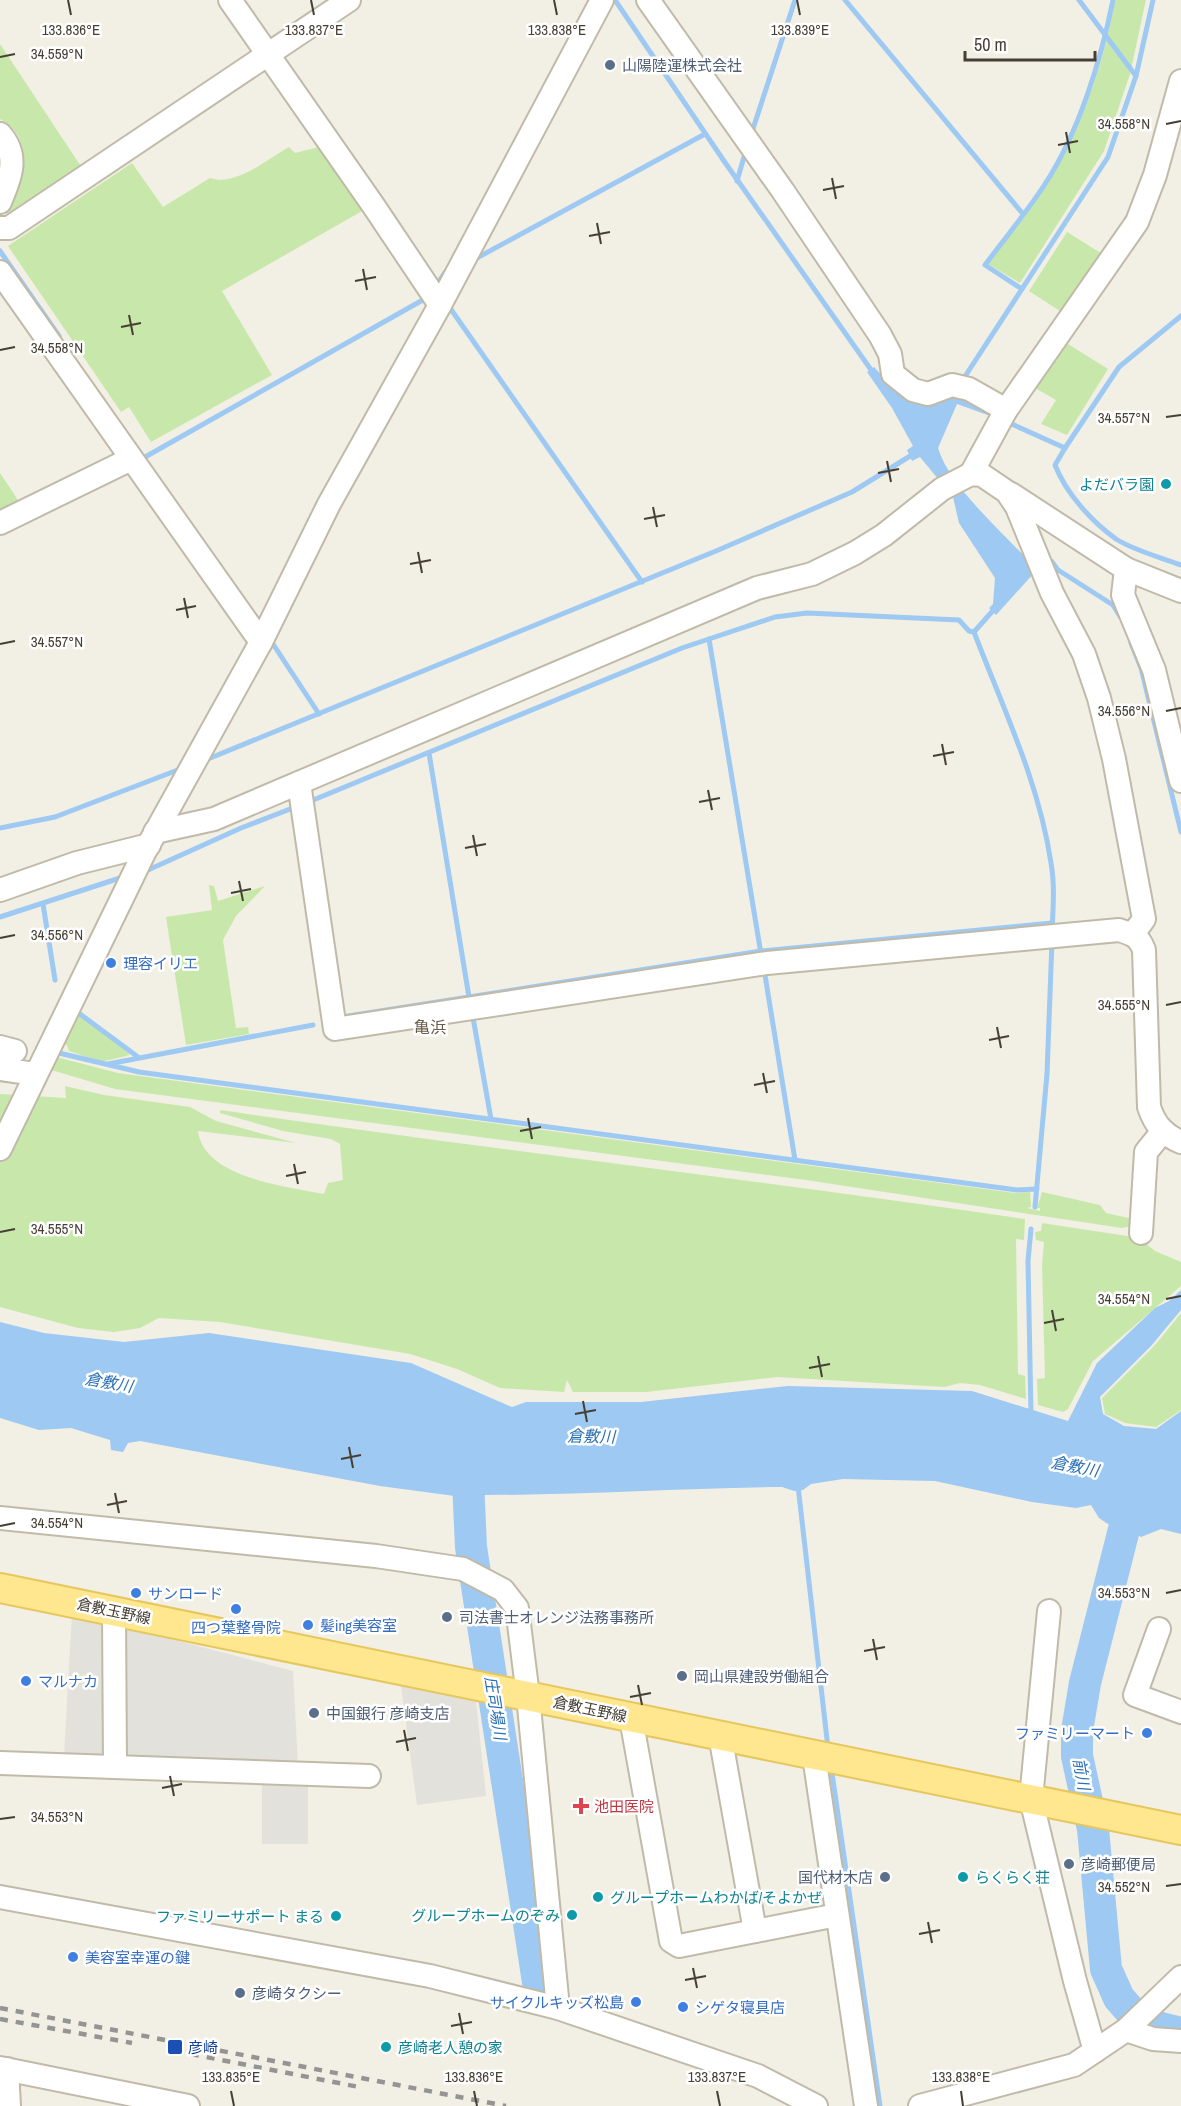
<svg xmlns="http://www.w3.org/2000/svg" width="1181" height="2106" viewBox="0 0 1181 2106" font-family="'Archivo Narrow','Noto Sans JP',sans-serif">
	<rect width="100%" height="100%" fill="#f2efe4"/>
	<g fill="#c8e8ab">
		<path d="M1115 0H1146L1130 74 1104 151 1020 283 988 264C1007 238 1029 213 1046 186 1081 131 1104 63 1115 0Z"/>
		<path d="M0 44 84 171 11 220 7 213C20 182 39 141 0 119Z"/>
		<path d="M289 147 295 153 319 147 362 211 222 291 272 375 151 442 129 407 121 412 8 246 132 163 163 207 210 178C236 187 267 159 289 147Z"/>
		<polygon points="1067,232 1104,255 1063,313 1029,291"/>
		<polygon points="1060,339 1108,369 1067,435 1041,424 1056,400 1030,385"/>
		<polygon points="0,473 20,503 0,518"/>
		<polygon points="209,885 214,886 218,901 265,886 236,916 223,940 236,1028 248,1027 249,1034 186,1045 166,917 212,910"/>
		<polygon points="76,1012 123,1048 130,1055 101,1062 69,1051 67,1045 61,1044 69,1028 76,1022"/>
		<polygon points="60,1058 118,1073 1015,1193 1030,1192 1031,1207 1027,1208 1040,1211 1040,1208 1037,1208 1042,1192 1100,1205 1106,1213 1133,1219 1132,1226 1122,1228 806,1180 115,1089 48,1069 53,1059"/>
		<path d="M65 1086 104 1095 190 1107 216 1121 296 1143 198 1131C204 1178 285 1186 324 1194L328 1183 343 1180 340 1144 331 1139 283 1131 220 1113V1110C488 1149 757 1180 1025 1219L1024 1240 1016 1239 1018 1374 1025 1376 1026 1399 980 1385 960 1383 944 1387 777 1377 646 1392H573L567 1380 564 1392 500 1388 457 1369 410 1354 220 1322 159 1318 140 1328 114 1332 78 1328 0 1307V1094L66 1098Z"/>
		<polygon points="1042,1223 1127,1236 1141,1240 1155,1251 1181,1262 1181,1286 1093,1361 1068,1409 1063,1412 1038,1405 1037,1379 1045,1378 1042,1265 1044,1242 1036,1240 1035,1232 1041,1231"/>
		<polygon points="1181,1313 1181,1410 1156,1427 1125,1423 1105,1414 1102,1398 1156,1344"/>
	</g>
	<g fill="#e3e1dc">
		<polygon points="72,1613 293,1671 298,1765 64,1757"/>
		<polygon points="401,1686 476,1701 486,1796 417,1805"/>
		<rect x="262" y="1784" width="46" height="60"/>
	</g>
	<g fill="#9ec9f2">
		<path d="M874 367 902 397 932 402 945 392 970 397 996 418 957 404 938 448C949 485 998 528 1025 557L1053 559 1061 570 1057 573H1034L996 615 989 608 993 604 995 578 959 523 953 497 920 457 912 461 907 450 913 446 892 408 867 372Z"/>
		<path d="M1181 1290V1310L1151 1346 1100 1397 1103 1414 1124 1426 1156 1429 1181 1411V1534L1161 1529 1141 1537 1120 1522 1108 1524 1099 1518 1091 1505 1076 1508 1032 1502 935 1481 843 1479 811 1484 803 1490 794 1491 782 1487C683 1488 584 1495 485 1495 474 1501 465 1503 455 1496L380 1486 140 1441 128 1443 123 1452 111 1450 110 1440 71 1428 39 1430 0 1418V1322L44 1333 124 1342 209 1333 411 1363 512 1407 526 1402H641L788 1386 972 1391 1068 1421 1097 1363 1155 1308 1169 1301Z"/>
	</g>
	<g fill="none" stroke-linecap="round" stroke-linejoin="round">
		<g stroke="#9ec9f2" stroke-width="5">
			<polyline points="615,0 724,161 874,374"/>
			<polyline points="845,0 1023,214"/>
			<polyline points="1079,0 1136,76"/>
			<polyline points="751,135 795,0"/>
			<polyline points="737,181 746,150"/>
			<polyline points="0,251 59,336"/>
			<polyline points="475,259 705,134"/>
			<polyline points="435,287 449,267"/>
			<path d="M1022 289 985 265C1005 238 1027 212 1045 184 1079 132 1101 60 1113 0"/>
			<polyline points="450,308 642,582"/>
			<polyline points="962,381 1108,157 1136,76 1153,0"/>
			<path d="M1005 421 1065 448 1055 465C1066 493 1091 521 1116 539 1135 551 1160 557 1181 565"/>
			<polyline points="1065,448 1119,367 1181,316"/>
			<polyline points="138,461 428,297"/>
			<polyline points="1055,568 1113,605 1121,618"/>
			<path d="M997 606 974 632C1003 708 1039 782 1051 863 1055 885 1053 909 1052 932"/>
			<polyline points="709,639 761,954"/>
			<polyline points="1131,643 1141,668 1181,832"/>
			<polyline points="273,644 319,714"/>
			<polyline points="429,753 469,997"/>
			<polyline points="203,761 716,551 852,492 915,453"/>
			<polyline points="306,803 682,648 775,617 807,613 959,620 969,631 974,632"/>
			<polyline points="0,828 55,817 183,768"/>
			<polyline points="148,870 241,828 298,806"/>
			<polyline points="43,904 55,980"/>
			<polyline points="0,917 120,878"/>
			<polyline points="764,969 795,1160"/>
			<polyline points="472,1012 491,1119"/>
			<polyline points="80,1014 138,1057"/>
			<polyline points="342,1017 761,951 1052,923"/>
			<polyline points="59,1053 139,1072 1017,1190 1037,1189"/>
			<polyline points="108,1064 313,1025"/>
			<polyline points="1035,1207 1047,1074 1052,941"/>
			<polyline points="1031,1413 1028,1261 1031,1229"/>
			<polyline points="798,1486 828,1748"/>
			<polyline points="831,1766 880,2106"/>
		</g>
		<g stroke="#9ec9f2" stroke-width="32">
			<polyline points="467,1459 471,1547 538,1982"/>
			<polyline points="1135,1486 1085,1683 1077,1731 1077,1756 1093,1829 1106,1969 1119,1998 1141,2023 1181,2033"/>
		</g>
		<g stroke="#c1baa9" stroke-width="26">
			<g id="minor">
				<polyline points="230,0 373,205 440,305"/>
				<polyline points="648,0 783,191 880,335 890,354 893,374 913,390 928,394 952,385 969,389 1006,410"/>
				<path d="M0 134C20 156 10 179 0 202"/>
				<polyline points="0,228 9,228 349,0"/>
				<polyline points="0,272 261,642"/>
				<polyline points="971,474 1006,410 1137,222 1155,175 1181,81"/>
				<polyline points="1011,494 1126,569 1181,591"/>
				<polyline points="0,523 131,459"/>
				<polyline points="1126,569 1123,595 1154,670 1181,781"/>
				<path d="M299 783 335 1029 767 963 1119 930C1132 934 1139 936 1144 950L1149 1107C1155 1125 1164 1135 1181 1142"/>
				<polyline points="155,832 214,819 757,588 812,574 855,553 884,535 942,489 971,474 982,475 1007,492 1017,507 1052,593 1084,654 1099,698 1114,759 1144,919 1133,934"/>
				<polyline points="0,890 77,863 149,845"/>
				<polyline points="0,1047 15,1051"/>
				<polyline points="0,1069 35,1074"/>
				<polyline points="0,1149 144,853 261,642 329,504 440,305 602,0"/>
				<polyline points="1141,1233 1146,1152 1163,1131"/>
				<polyline points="0,1518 376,1556 463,1569 503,1590 517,1608 528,1696 558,2008"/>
				<polyline points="114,1611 115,1767"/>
				<polyline points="1049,1611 1031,1799 1075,1981 1095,2051"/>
				<polyline points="1159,1629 1135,1695 1181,1712"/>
				<polyline points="631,1718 671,1941 679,1946 837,1915"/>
				<polyline points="720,1735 755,1931"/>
				<polyline points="814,1756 866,2106"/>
				<polyline points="0,1763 369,1776"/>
				<polyline points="0,1897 430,1976 558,2008 758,2076 816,2106"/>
				<polyline points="1126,2030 1153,2039 1181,2041"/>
				<polyline points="0,2068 188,2106"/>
				<polyline points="7,2069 9,2106"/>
				<polyline points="920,2106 1074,2065 1126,2030 1181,1977"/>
			</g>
		</g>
		<g stroke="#e6c75e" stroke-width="32">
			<polyline id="major" points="0,1588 1181,1830"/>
		</g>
		<use href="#minor" stroke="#fff" stroke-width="22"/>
		<use href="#major" stroke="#ffe790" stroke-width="28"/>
		<g stroke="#949494" stroke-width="4.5" stroke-dasharray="8 8" stroke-linecap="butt">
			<polyline points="0,2008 506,2106"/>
			<polyline points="0,2019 132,2043"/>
			<polyline points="191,2054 359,2087"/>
		</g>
	</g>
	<path fill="none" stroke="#453f34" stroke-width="2" d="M68 0 71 15M311 0 314 15M554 0 557 15M797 0 800 15M0 57 15 54M1166 124 1181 121M1066 132 1070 153M1058 145 1078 141M832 178 836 199M823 190 844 186M597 223 601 244M589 236 610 232M363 269 367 290M355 281 376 277M129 315 133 335M121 327 141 323M0 350 15 347M1166 417 1181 415M887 461 891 482M878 473 899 469M653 507 657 527M644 519 665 515M418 552 422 573M410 564 431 560M184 598 188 618M176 610 196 606M0 644 15 641M1166 711 1181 708M942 744 946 765M933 756 954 752M708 790 712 810M699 802 720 798M473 835 477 856M465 848 486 844M239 881 243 901M231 893 251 889M0 938 15 935M1166 1005 1181 1002M997 1027 1001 1048M989 1040 1009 1036M763 1073 767 1093M754 1085 775 1081M528 1118 532 1139M520 1131 541 1127M294 1164 298 1184M286 1176 306 1172M0 1232 15 1229M1166 1299 1181 1296M1052 1310 1056 1331M1044 1323 1064 1319M818 1356 822 1377M809 1368 830 1364M583 1401 587 1422M575 1414 596 1410M349 1447 353 1468M341 1459 361 1455M115 1493 119 1513M107 1505 127 1501M0 1526 15 1523M1166 1593 1181 1590M873 1639 877 1660M864 1651 885 1647M638 1685 642 1705M630 1697 651 1693M404 1730 408 1751M396 1742 416 1738M170 1776 174 1796M162 1788 182 1784M0 1819 15 1817M1166 1886 1181 1884M928 1922 932 1943M919 1934 940 1930M693 1968 697 1988M685 1980 706 1976M459 2013 463 2034M451 2026 472 2022M231 2091 234 2106M474 2091 477 2106M717 2091 720 2106M961 2091 963 2106"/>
	<g fill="#5c6f8a" stroke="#fff" stroke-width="2">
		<circle cx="610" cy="65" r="6"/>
		<circle cx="447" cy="1617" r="6"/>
		<circle cx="682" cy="1676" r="6"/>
		<circle cx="314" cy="1713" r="6"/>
		<circle cx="1069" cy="1864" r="6"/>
		<circle cx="885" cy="1877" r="6"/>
		<circle cx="240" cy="1993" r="6"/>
	</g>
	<g fill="#0f9aa8" stroke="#fff" stroke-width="2">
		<circle cx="1166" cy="484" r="6"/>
		<circle cx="963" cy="1877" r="6"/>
		<circle cx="598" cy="1897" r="6"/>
		<circle cx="572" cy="1915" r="6"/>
		<circle cx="336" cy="1916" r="6"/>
		<circle cx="386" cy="2047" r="6"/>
	</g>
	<g fill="#3f7fe0" stroke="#fff" stroke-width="2">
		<circle cx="111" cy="963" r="6"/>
		<circle cx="136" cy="1593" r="6"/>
		<circle cx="236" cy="1609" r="6"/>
		<circle cx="308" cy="1625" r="6"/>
		<circle cx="26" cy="1681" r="6"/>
		<circle cx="1147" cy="1733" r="6"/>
		<circle cx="73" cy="1957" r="6"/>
		<circle cx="636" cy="2002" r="6"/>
		<circle cx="683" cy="2007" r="6"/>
	</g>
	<path fill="#e0444e" stroke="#fff" stroke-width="2" d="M578 1797h6v6h6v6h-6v6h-6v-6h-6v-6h6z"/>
	<rect fill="#1a4fb4" stroke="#fff" stroke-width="2" x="167" y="2039" width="16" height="16" rx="3"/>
	<g text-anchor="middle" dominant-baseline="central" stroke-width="5" stroke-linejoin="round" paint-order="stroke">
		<g font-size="15" fill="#4e5e75" stroke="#fff" text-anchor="start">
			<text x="622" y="65">山陽陸運株式会社</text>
			<text x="459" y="1617">司法書士オレンジ法務事務所</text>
			<text x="694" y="1676">岡山県建設労働組合</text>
			<text x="326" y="1713">中国銀行 彦崎支店</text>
			<text x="1081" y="1864">彦崎郵便局</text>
			<text x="873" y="1877" text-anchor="end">国代材木店</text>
			<text x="252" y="1993">彦崎タクシー</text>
		</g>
		<g font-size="15" fill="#0d838f" stroke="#fff" text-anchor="end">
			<text x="1154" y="484">よだバラ園</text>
			<text x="975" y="1877" text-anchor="start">らくらく荘</text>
			<text x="610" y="1897" text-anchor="start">グループホームわかば/そよかぜ</text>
			<text x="560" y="1915">グループホームのぞみ</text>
			<text x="324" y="1916">ファミリーサポート まる</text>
			<text x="398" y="2047" text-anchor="start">彦崎老人憩の家</text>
		</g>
		<g font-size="15" fill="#366cbe" stroke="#fff" text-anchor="start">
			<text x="123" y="963">理容イリエ</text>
			<text x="148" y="1593">サンロード</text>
			<text x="320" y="1625">髪ing美容室</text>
			<text x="236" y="1627" text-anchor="middle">四つ葉整骨院</text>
			<text x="38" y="1681">マルナカ</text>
			<text x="1135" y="1733" text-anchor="end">ファミリーマート</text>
			<text x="85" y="1957">美容室幸運の鍵</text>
			<text x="624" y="2002" text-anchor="end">サイクルキッズ松島</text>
			<text x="695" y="2007">シゲタ寝具店</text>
		</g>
		<g font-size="15" fill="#453f34" stroke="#fff">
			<text transform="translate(114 1611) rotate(12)">倉敷玉野線</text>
			<text transform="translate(590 1709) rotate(12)">倉敷玉野線</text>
		</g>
		<g font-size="15" fill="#be3a42" stroke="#fff" text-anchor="start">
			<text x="594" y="1806">池田医院</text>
		</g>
		<g font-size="15" fill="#164399" stroke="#fff" text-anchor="start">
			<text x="188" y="2047">彦崎</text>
		</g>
		<g font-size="16" fill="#685e4b" stroke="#fff">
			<text x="430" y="1027">亀浜</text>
		</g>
		<g font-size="16" font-style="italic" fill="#2b70b3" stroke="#fff">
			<text transform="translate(109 1382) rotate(10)">倉敷川</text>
			<text transform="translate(591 1436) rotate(1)">倉敷川</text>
			<text transform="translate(1075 1466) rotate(11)">倉敷川</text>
			<text transform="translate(496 1708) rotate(81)">庄司場川</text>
			<text transform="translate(1082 1774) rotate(80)">前川</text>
		</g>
	</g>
	<g font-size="15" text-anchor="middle" fill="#453f34" stroke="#fff" stroke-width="5" stroke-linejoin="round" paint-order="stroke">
		<text x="800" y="35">133.839°E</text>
		<text x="71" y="35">133.836°E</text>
		<text x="314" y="35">133.837°E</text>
		<text x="557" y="35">133.838°E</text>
		<text x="57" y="59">34.559°N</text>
		<text x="1124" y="129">34.558°N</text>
		<text x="57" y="353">34.558°N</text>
		<text x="1124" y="423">34.557°N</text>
		<text x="57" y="647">34.557°N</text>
		<text x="1124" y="716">34.556°N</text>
		<text x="57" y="940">34.556°N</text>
		<text x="1124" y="1010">34.555°N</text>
		<text x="57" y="1234">34.555°N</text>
		<text x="1124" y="1304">34.554°N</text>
		<text x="57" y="1528">34.554°N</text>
		<text x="1124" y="1598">34.553°N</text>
		<text x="57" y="1822">34.553°N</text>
		<text x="1124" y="1892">34.552°N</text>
		<text x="231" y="2082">133.835°E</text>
		<text x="474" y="2082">133.836°E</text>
		<text x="717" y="2082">133.837°E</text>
		<text x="961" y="2082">133.838°E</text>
	</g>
	<path d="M965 51v9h130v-9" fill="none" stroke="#453f34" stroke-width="3"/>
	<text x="974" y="51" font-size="18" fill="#453f34" stroke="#ffffff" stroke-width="4.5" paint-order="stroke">50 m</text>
</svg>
